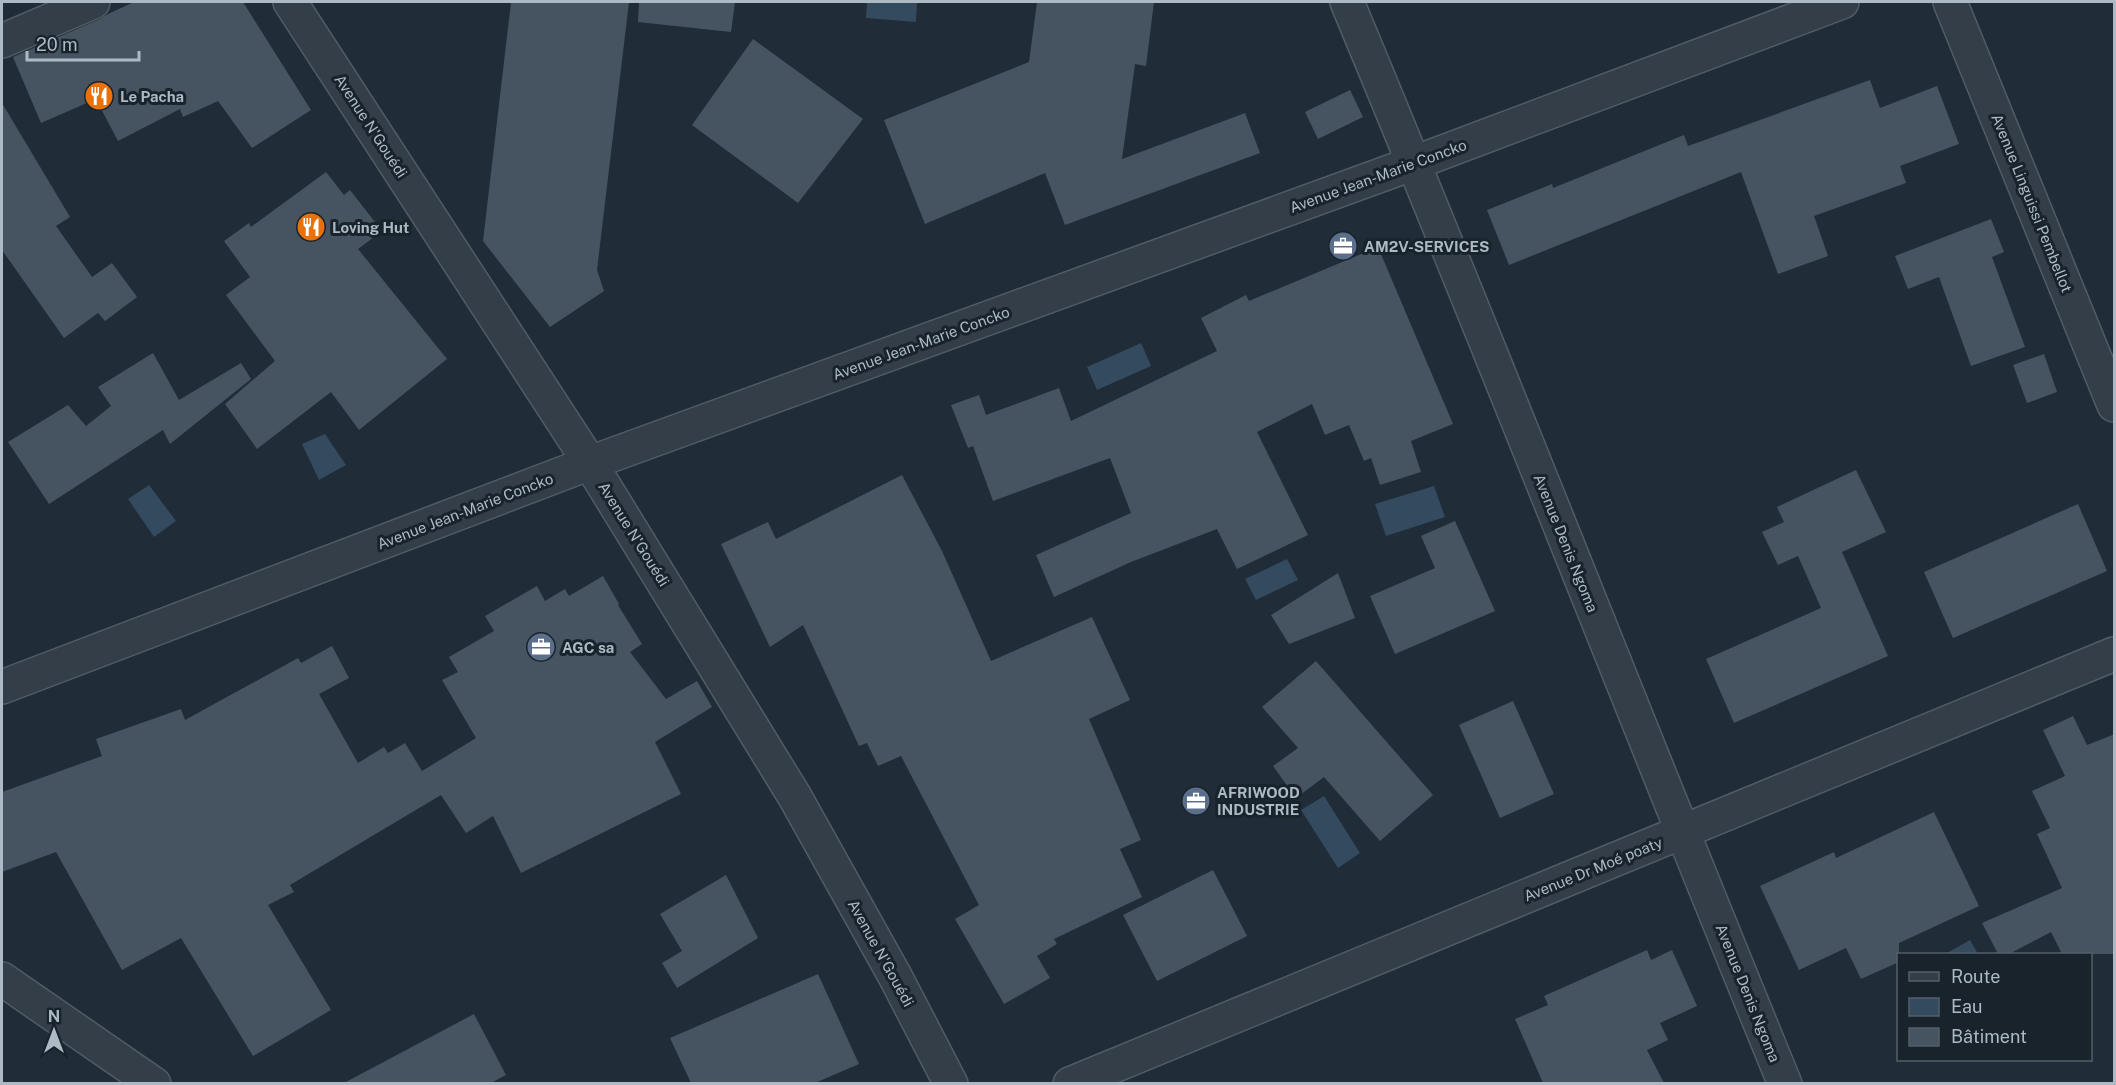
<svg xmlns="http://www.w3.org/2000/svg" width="2116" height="1085" viewBox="0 0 2116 1085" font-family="'Public Sans',sans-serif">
	<rect width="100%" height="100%" fill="#202c37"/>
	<g fill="#334a5f">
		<polygon points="867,2 917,2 916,22 866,18"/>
		<polygon points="1141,343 1151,366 1097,390 1087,367"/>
		<polygon points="325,434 346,465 319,480 302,444"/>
		<polygon points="149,485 176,521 154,537 128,499"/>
		<polygon points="1434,486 1445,517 1386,536 1375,504"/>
		<polygon points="1287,559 1298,580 1256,600 1245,579"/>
		<polygon points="1324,796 1360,853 1338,868 1301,810"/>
		<polygon points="1970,940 1978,954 1945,954"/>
	</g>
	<g fill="#465461">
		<polygon points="134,2 243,2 311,110 252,148 218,101 183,117 180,109 118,141 96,99 41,123 13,57 100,19 108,14"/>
		<polygon points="511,2 629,2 597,270 604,291 550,327 483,241"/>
		<polygon points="639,2 735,2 731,32 638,22"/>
		<polygon points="1037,2 1154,2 1146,66 1135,64 1122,159 1245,113 1260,153 1065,225 1045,173 925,224 884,120 1029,62"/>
		<polygon points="753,39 863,119 798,203 692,125"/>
		<polygon points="1870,80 1880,108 1937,86 1959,144 1900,166 1906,183 1814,216 1828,256 1778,274 1741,172 1509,265 1487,210 1552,184 1553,188 1684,135 1688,146"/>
		<polygon points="1350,90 1363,117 1318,139 1305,112"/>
		<polygon points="2,103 70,217 56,226 92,277 112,263 137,297 105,321 98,313 64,338 2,250"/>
		<polygon points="326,172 344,195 350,190 382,231 358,249 447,359 359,430 331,392 257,449 225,404 275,361 226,295 250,277 224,241 249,223 251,227"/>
		<polygon points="1991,219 2004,252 1992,257 2025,347 1971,366 1939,277 1908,289 1895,256"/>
		<polygon points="1378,247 1453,424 1411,441 1421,472 1380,485 1371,458 1364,461 1349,425 1325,435 1312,404 1257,432 1308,535 1237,569 1217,529 1131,562 1054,597 1036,555 1131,513 1110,458 993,501 973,446 968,448 951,405 979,395 986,415 1059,388 1071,421 1217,351 1201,318 1246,295 1249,301"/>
		<polygon points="153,353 179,400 241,363 251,379 170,444 163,430 49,504 8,442 68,405 86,426 111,406 98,387"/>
		<polygon points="2044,354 2057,392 2027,403 2013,365"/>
		<polygon points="1856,470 1886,532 1842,552 1888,656 1734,723 1706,659 1821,608 1798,556 1778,565 1762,532 1784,522 1777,507"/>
		<polygon points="902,475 942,551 991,661 1092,617 1130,700 1089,719 1141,840 1120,849 1142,897 1054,939 1057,944 1037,956 1050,978 1004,1004 955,919 979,905 901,756 878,766 867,743 859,746 803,625 770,647 721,544 768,522 776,539"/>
		<polygon points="2078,504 2107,571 1953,638 1924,572"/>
		<polygon points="1455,521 1495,611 1395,654 1370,596 1435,568 1421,536"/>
		<polygon points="1338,573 1355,618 1289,644 1271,615"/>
		<polygon points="603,576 619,604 618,605 642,644 630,652 666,699 697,681 712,707 655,742 681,794 521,873 493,816 466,833 441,795 290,885 294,892 268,905 331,1010 253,1056 181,938 122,970 56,852 2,872 2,792 102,756 96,739 181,709 185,720 298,658 301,663 332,646 349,678 319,694 358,763 384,747 388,753 405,743 422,771 476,738 442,680 458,672 449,657 494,631 485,616 537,586 545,601 565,589 569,596"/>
		<polygon points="1316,661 1433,795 1380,841 1324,777 1296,798 1273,766 1298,748 1262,707"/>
		<polygon points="1513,701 1554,794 1500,818 1459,725"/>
		<polygon points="2073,716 2087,745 2115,734 2115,954 2062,954 2051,932 2009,954 1998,954 1982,923 2062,888 2037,834 2050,828 2032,791 2065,776 2043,730"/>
		<polygon points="1934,812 1979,906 1899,943 1899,962 1861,979 1846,948 1799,970 1760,886 1834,852 1836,858"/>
		<polygon points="1213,870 1247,936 1157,981 1123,915"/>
		<polygon points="726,875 758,938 677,988 662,963 682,951 660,914"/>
		<polygon points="1647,950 1651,960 1672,950 1697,1006 1660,1023 1668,1040 1647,1050 1664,1083 1543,1083 1515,1019 1548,1005 1544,996"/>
		<polygon points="818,974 859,1064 815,1083 691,1083 670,1038"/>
		<polygon points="474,1014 506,1075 491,1083 344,1083"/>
	</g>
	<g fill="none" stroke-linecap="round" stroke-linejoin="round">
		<g stroke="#515c65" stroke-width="36">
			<g id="minor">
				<path d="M1347 2C1497 361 1637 724 1785 1084"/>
				<polyline points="2,41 93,2"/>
				<polyline points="2,687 590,463 1414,163 1842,2"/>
				<polyline points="2,979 154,1084"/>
				<polyline points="1070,1084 2114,654"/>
			</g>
		</g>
		<g stroke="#515c65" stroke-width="36">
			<g id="tertiary">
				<polyline points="290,2 590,463 795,797 896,978 951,1084"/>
				<polyline points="1950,2 2114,405"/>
			</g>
		</g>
		<use href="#minor" stroke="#333e48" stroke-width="33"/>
		<use href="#tertiary" stroke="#333e48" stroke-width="33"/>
	</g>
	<defs>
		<g id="restaurant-disc" transform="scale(1.5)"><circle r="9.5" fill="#e8710a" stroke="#19232c"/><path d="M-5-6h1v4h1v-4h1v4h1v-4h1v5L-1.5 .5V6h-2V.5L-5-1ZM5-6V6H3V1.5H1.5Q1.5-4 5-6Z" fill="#fff"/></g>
		<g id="office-disc" transform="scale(1.5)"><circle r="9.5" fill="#5c6f8a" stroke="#19232c"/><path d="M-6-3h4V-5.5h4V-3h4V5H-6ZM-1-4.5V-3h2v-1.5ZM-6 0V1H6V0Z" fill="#fff"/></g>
	</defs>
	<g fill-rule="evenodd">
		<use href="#restaurant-disc" x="99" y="96"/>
		<use href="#restaurant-disc" x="311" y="227"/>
		<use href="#office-disc" x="1343" y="246"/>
		<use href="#office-disc" x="541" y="647"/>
		<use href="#office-disc" x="1196" y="801"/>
	</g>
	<g text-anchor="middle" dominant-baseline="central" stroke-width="6" stroke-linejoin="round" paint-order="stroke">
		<g font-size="15" font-weight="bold" fill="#adb9c4" stroke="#19232c" text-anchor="start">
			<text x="120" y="96">Le Pacha</text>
			<text x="332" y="227">Loving Hut</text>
			<text x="1364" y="246">AM2V-SERVICES</text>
			<text x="562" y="647">AGC sa</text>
			<text x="1217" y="792">AFRIWOOD<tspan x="1217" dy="17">INDUSTRIE</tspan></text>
		</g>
		<g font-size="15" fill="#adb9c4" stroke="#19232c">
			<text transform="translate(371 126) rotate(57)">Avenue N'Gouédi</text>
			<text transform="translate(1378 176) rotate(-20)">Avenue Jean-Marie Concko</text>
			<text transform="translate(2032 203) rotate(68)">Avenue Linguissi Pembellot</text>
			<text transform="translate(921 343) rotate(-20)">Avenue Jean-Marie Concko</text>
			<text transform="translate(465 511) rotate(-21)">Avenue Jean-Marie Concko</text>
			<text transform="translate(634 534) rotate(58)">Avenue N'Gouédi</text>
			<text transform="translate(1566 543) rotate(68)">Avenue Denis Ngoma</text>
			<text transform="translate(1593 869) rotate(-22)">Avenue Dr Moé poaty</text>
			<text transform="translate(881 953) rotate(61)">Avenue N'Gouédi</text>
			<text transform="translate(1748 993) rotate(68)">Avenue Denis Ngoma</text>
		</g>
	</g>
	<rect width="2116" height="1085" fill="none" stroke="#adb9c4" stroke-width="6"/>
	<rect x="1897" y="953" width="195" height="108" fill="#19232c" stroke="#545f69" stroke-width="1.5"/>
	<rect x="1909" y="972" width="30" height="9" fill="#333e48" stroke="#545f69" stroke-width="1.5"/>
	<text x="1951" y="983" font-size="18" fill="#adb9c4">Route</text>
	<rect x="1909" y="998" width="30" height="18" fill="#334a5f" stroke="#545f69" stroke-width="1.5"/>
	<text x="1951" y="1013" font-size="18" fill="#adb9c4">Eau</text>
	<rect x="1909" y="1028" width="30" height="18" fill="#465461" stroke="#545f69" stroke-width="1.5"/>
	<text x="1951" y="1043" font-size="18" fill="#adb9c4">Bâtiment</text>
	<g transform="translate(54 1031)" stroke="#19232c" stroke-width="4.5" paint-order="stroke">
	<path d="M0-4.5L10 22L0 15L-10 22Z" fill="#adb9c4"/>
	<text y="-9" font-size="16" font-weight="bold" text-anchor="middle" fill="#adb9c4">N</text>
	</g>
	<path d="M27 51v9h112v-9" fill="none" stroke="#adb9c4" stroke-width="3"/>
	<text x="36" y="51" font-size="18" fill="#adb9c4" stroke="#19232c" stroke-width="4.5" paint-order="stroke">20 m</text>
</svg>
